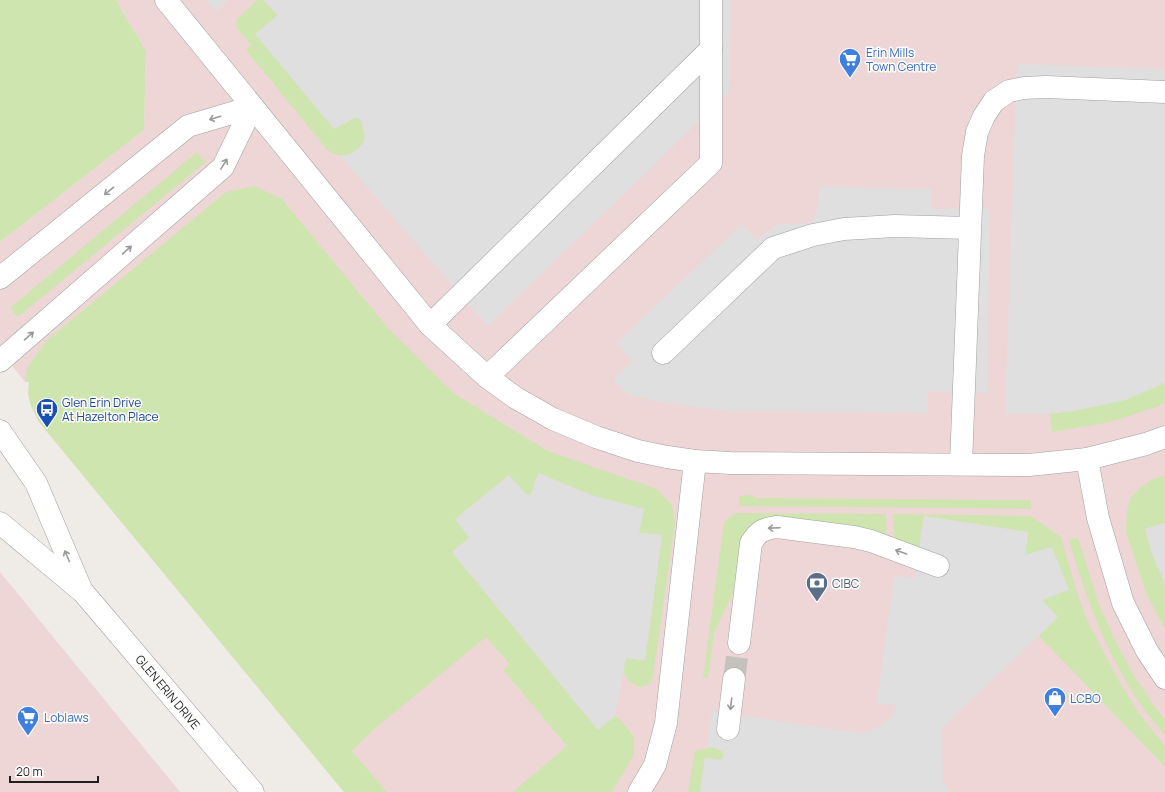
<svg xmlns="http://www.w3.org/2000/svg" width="1165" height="792" viewBox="0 0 1165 792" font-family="Manrope,sans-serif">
	<rect width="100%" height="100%" fill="#efebe6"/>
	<g fill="#eed6d7">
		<polygon points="116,0 1165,0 1165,792 344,792 39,422 31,406 28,394 29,382 25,382 22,378 0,351 0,242 144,130 146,51"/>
		<polygon points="0,572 180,792 0,792"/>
	</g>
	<g fill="#cfe5af">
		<polygon points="0,0 116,0 146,51 144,130 0,242"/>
		<path d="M257 0H263L278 15 256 34 357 116 362 122 365 138C357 155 345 160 328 151L246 50 251 45 236 27 237 19Z"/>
		<polygon points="197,152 206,162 18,317 10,308"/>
		<path d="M255 186 282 199 389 329 455 394 548 451 657 489 672 505 675 524 653 677C648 694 626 686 624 671 623 667 625 662 626 658L645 660 662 535 639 533 612 501 591 495 539 473 530 496 525 494 452 552 598 730 615 716 620 719 634 737V755L612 792H513L567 746 503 670 509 664 486 637 372 731 352 751 387 792H344L39 422C31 406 27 400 29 382H25L27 368 46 341 226 192Z"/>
		<polygon points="1165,383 1165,403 1160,406 1111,422 1052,432 1050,414 1073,411 1125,400"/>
		<polygon points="1165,475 1165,523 1145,529 1152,554 1165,584 1165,630 1146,593 1126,532 1127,511 1130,499 1140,488 1151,480"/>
		<polygon points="753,495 754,498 1031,500 1031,509 739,506 740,496"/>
		<path d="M737 513 886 514 887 539 862 529 769 517C759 519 753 522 748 530L737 585 714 633 708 678 703 677 724 523 729 517Z"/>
		<polygon points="893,514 1031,516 1061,537 1075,586 1087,620 1119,681 1141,716 1165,746 1165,767 1039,636 1058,617 1042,600 1025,555 1028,532 924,516 919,548 894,540"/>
		<path d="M1078 537 1098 602 1115 640 1133 674 1153 704 1165 720V735C1116 681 1089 609 1069 540Z"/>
		<polygon points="713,747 721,751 724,754 723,759 721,760 705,758 700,792 688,792 695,751"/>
	</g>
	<g fill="#dfdfdf">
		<polygon points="206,0 228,0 216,12"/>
		<polygon points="263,0 731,0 729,92 488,326 340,156 351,154 362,145 365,138 362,122 357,117 334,129 255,34 278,15"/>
		<polygon points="1017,64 1165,69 1165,383 1125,400 1073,411 1045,414 1005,414"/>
		<polygon points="819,187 931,189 932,209 990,209 987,393 928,391 927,413 729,411 658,402 628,394 613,380 632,361 616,343 741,225 757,239 779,224 802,224 812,222 818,208"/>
		<polygon points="538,473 591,495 644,509 639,533 662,535 645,660 626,658 615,716 598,730 452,552 469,538 455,519 509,475 525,493 530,496"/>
		<polygon points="924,516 1028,532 1025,555 1052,547 1069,590 1042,600 1058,617 942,728 943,781 949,792 700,792 705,758 721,760 724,756 722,751 718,749 713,747 707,748 712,711 830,729 865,733 879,727 892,717 897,705 877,703 894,576 915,578"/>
		<polygon points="1165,523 1165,584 1152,554 1145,529"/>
	</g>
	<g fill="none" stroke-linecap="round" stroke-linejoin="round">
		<polyline stroke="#c5c2be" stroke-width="22" stroke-dasharray="22 11" stroke-linecap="butt" points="734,679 739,643"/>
		<g stroke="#a0a0a0" stroke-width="23">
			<g id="minor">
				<polyline points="166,0 430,325 487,377 516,398 553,419 596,437 638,451 667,457 695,461 730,463 1029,465 1087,459 1146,444 1165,437"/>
				<polyline points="0,278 188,126 252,107"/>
				<polyline points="430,325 711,49"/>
				<polyline points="663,353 773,248 813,235 844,229 895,226 969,228"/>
				<polyline points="0,361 223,167 252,107"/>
				<polyline points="487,377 711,163 711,0"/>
				<polyline points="0,431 36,483 81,589"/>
				<polyline points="1087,459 1098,518 1123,603 1147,651 1165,678"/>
				<polyline points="961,464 973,156 977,132 984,116 994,101 1009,91 1024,88 1046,87 1165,92"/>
				<polyline points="0,523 83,592 253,792"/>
				<path d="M739 643 751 543C759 531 762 529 777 527L854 537 871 541 938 566"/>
				<polyline points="728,729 734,679"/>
				<polyline points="639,792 655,765 666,723 695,461"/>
			</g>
		</g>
		<use href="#minor" stroke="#fff" stroke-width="22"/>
	</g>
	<defs><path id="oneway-shaft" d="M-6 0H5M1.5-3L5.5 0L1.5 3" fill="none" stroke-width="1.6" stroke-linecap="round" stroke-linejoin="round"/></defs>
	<g stroke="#9a9a9a">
		<use href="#oneway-shaft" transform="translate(215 118) rotate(163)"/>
		<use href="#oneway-shaft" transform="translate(224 164) rotate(-58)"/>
		<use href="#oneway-shaft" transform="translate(109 191) rotate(141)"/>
		<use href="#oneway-shaft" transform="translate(127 250) rotate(-41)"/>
		<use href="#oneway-shaft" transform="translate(29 336) rotate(-41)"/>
		<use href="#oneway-shaft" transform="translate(774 528) rotate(178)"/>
		<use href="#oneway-shaft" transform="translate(901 552) rotate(-160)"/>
		<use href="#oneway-shaft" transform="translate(67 556) rotate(-113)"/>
		<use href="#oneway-shaft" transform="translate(731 704) rotate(97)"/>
	</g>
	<defs>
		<g id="supermarket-pin" transform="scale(1.15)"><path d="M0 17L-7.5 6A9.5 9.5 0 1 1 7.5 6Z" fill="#3f7fe0" stroke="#fff"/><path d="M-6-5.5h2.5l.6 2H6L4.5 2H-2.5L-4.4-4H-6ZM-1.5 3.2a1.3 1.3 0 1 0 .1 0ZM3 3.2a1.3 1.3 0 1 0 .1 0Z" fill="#fff"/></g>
		<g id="bus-pin" transform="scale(1.15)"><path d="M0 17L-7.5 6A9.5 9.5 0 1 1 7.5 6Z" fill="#1a4fb4" stroke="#fff"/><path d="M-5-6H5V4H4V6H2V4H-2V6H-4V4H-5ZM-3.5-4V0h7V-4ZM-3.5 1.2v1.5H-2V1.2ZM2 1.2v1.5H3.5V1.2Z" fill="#fff"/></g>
		<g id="bank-pin" transform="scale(1.15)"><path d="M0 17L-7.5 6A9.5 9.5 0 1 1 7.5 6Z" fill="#5c6f8a" stroke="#fff"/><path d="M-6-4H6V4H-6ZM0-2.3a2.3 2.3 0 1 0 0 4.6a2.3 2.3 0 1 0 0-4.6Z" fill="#fff"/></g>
		<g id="shop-pin" transform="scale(1.15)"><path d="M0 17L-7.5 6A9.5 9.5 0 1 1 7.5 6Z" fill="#3f7fe0" stroke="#fff"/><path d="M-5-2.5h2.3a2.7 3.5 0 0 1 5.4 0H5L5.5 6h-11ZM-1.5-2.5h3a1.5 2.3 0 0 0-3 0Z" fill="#fff"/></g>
	</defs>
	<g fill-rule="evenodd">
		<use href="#supermarket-pin" x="850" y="59"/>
		<use href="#bus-pin" x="47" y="409"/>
		<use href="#bank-pin" x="817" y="583"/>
		<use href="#shop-pin" x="1055" y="698"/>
		<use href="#supermarket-pin" x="28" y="717"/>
	</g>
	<g text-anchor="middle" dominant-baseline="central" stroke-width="3" stroke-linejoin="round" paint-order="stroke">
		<g font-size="12" fill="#366cbe" stroke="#fff" text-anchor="start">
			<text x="866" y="52">Erin Mills<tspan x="866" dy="14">Town Centre</tspan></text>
			<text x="1070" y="698">LCBO</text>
			<text x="44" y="717">Loblaws</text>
		</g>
		<g font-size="12" fill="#164399" stroke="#fff" text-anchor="start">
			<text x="62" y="402">Glen Erin Drive<tspan x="62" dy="14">At Hazelton Place</tspan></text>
		</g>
		<g font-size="12" fill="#4e5e75" stroke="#fff" text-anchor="start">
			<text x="832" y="583">CIBC</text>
		</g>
		<g font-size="12" fill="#1f1f1f" stroke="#fff">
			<text transform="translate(168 692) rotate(50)">GLEN ERIN DRIVE</text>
		</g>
	</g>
	<path d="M10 776v6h88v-6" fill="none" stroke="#1f1f1f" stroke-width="2"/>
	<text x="16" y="776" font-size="12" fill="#1f1f1f" stroke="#ffffff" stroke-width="3" paint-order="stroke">20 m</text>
</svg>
